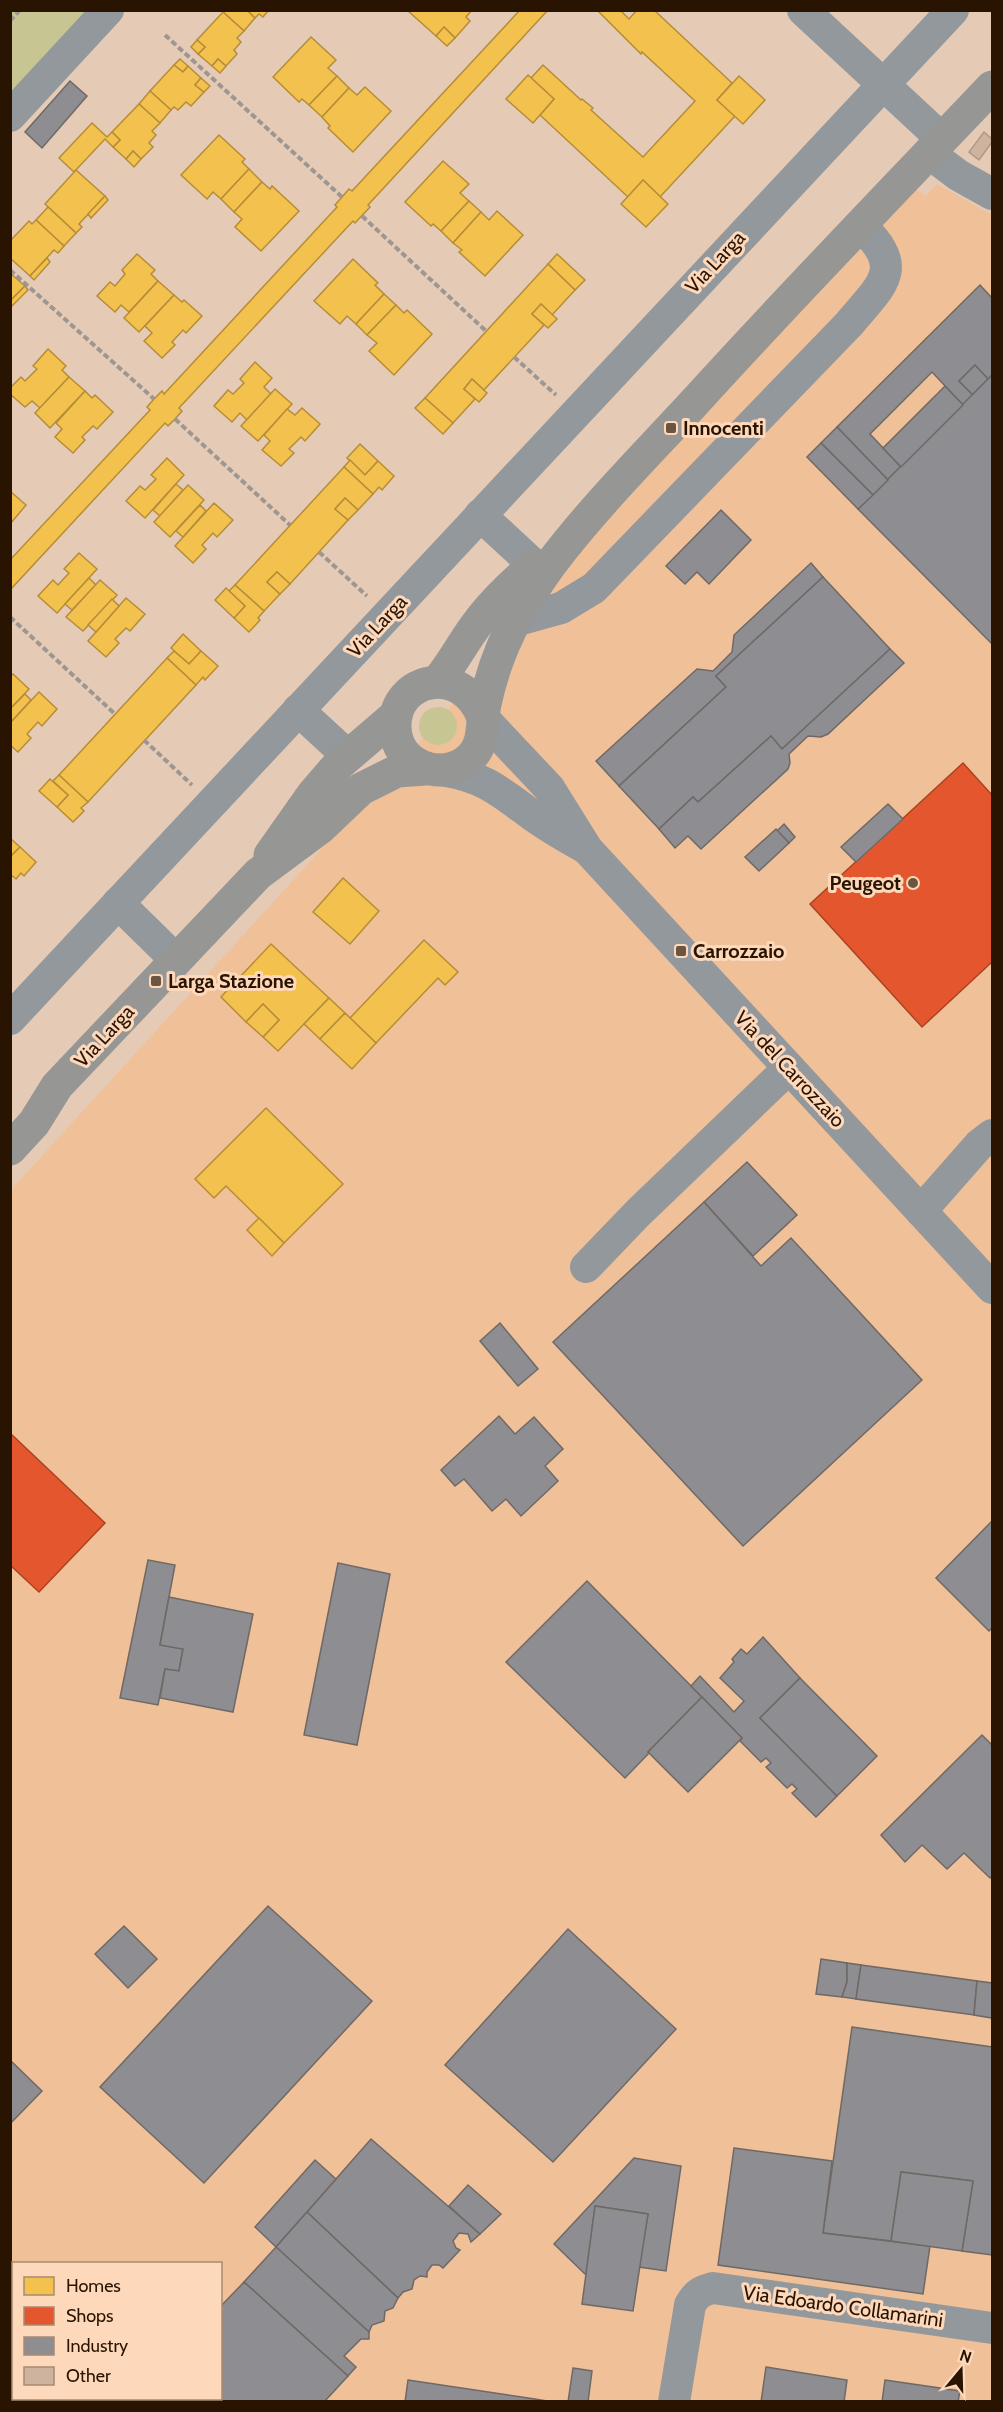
<svg xmlns="http://www.w3.org/2000/svg" width="1003" height="2412" viewBox="0 0 1003 2412" font-family="Cabin,sans-serif">
	<rect width="100%" height="100%" fill="#e5cab5"/>
	<path fill="#f0c098" fill-rule="evenodd" d="M891 173 926 196 937 184 992 215V2401H11L10 1191 440 719ZM14 2264H220V2398H14Z"/>
	<g fill="#c7c693">
		<polygon points="11,11 90,11 11,97"/>
		<circle cx="438" cy="726" r="19"/>
	</g>
	<g fill="#f2c14e" stroke="#b68d37" stroke-width="1.5">
		<polygon points="224,10 247,10 255,18 244,31 223,12"/>
		<polygon points="247,10 269,10 263,17 259,14 255,18"/>
		<polygon points="407,10 472,10 466,17 470,21 455,38 444,27 436,36"/>
		<polygon points="520,10 548,10 368,205 370,207 355,223 353,221 179,408 182,411 175,419 168,426 165,423 10,590 10,560 150,410 147,407 154,399 162,391 164,394 337,207 335,205 349,189 352,191"/>
		<polygon points="597,10 620,10 629,19 637,10 654,10 732,83 717,100 735,116 660,197 643,180 628,197 540,115 554,99 531,78 543,65 581,100 582,99 593,108 591,110 643,157 695,101 642,52 641,54"/>
		<polygon points="223,12 244,31 237,38 241,42 234,50 237,54 226,66 218,59 212,66 198,54 205,47 197,40"/>
		<polygon points="444,27 455,38 447,46 436,36"/>
		<polygon points="311,37 336,60 328,68 337,76 309,105 302,99 299,102 273,77"/>
		<polygon points="197,40 205,47 198,54 191,47"/>
		<polygon points="180,59 188,66 183,72 174,65"/>
		<polygon points="218,59 226,66 220,73 212,66"/>
		<polygon points="174,65 183,72 188,66 201,78 195,85 204,92 191,106 186,102 178,110 174,107 171,110 150,91"/>
		<polygon points="528,75 554,99 533,123 506,99"/>
		<polygon points="337,76 349,88 322,117 309,105"/>
		<polygon points="739,76 765,100 743,124 717,100"/>
		<polygon points="201,78 210,86 204,92 195,85"/>
		<polygon points="365,87 391,111 353,152 328,128 330,126 322,117 349,88 357,95"/>
		<polygon points="150,91 171,110 160,123 139,104"/>
		<polygon points="139,104 160,123 152,131 156,135 149,143 153,147 141,159 133,151 126,159 113,147 120,140 112,132"/>
		<polygon points="92,123 107,137 112,132 120,140 113,147 105,139 74,172 59,158"/>
		<polygon points="219,135 245,159 242,162 249,169 221,199 213,192 207,199 181,175"/>
		<polygon points="133,151 141,159 134,167 126,159"/>
		<polygon points="443,161 469,184 460,193 469,201 441,231 433,224 431,226 405,202"/>
		<polygon points="249,169 262,182 234,212 221,199"/>
		<polygon points="76,170 105,196 79,224 82,227 76,233 45,204"/>
		<polygon points="643,180 668,204 646,227 621,204"/>
		<polygon points="262,182 270,189 272,186 299,211 261,251 235,227 242,219 234,212"/>
		<polygon points="105,196 108,200 91,218 88,214"/>
		<polygon points="469,201 481,212 453,243 441,231"/>
		<polygon points="48,207 76,233 64,246 36,220"/>
		<polygon points="497,211 523,235 485,276 459,252 462,250 453,243 481,212 489,220"/>
		<polygon points="36,220 64,246 58,253 54,250 30,276 10,258 10,241 29,221 32,224"/>
		<polygon points="137,254 155,270 151,274 158,281 129,312 121,305 115,312 97,296 110,282 115,286 125,274 122,270"/>
		<polygon points="557,254 585,280 575,290 548,264"/>
		<polygon points="47,258 50,262 34,280 30,276"/>
		<polygon points="353,259 378,283 375,285 384,294 356,324 347,316 340,324 314,301"/>
		<polygon points="548,264 575,290 552,315 541,304 532,314 544,325 484,390 472,379 464,389 475,399 453,423 425,398"/>
		<polygon points="10,273 25,286 10,301"/>
		<polygon points="158,281 174,295 139,332 124,318"/>
		<polygon points="25,286 28,290 11,307 10,301"/>
		<polygon points="384,294 396,305 367,335 356,324"/>
		<polygon points="174,295 182,302 184,300 202,316 186,333 183,330 172,342 175,345 162,358 144,341 152,333 145,326"/>
		<polygon points="541,304 557,319 548,328 532,314"/>
		<polygon points="396,305 404,313 407,310 432,334 394,375 369,351 377,343 367,335"/>
		<polygon points="48,349 66,366 62,370 69,377 40,408 32,401 25,407 10,394 10,388 21,377 25,381 37,369 33,366"/>
		<polygon points="255,362 272,378 264,387 271,394 247,420 240,413 232,422 214,406 228,390 233,394 244,383 240,379"/>
		<polygon points="69,377 85,391 50,428 35,413"/>
		<polygon points="472,379 487,393 479,402 464,389"/>
		<polygon points="275,389 292,404 258,441 241,426"/>
		<polygon points="85,391 92,398 95,395 113,412 97,429 93,426 82,437 85,440 73,453 55,437 62,429 56,423"/>
		<polygon points="425,398 453,423 443,434 415,408"/>
		<polygon points="302,408 320,424 305,441 301,437 289,449 294,453 281,466 262,450 270,441 264,435 287,409 295,415"/>
		<polygon points="360,444 378,461 365,475 347,458"/>
		<polygon points="167,458 184,475 145,518 126,501 140,486 145,490 156,479 151,475"/>
		<polygon points="350,460 365,475 378,461 394,476 382,490 379,487 373,494 344,467"/>
		<polygon points="344,467 373,494 358,510 345,498 335,509 348,520 290,584 277,572 267,582 280,594 264,611 235,585"/>
		<polygon points="176,484 183,490 160,516 153,510"/>
		<polygon points="188,485 204,500 170,537 154,522"/>
		<polygon points="10,491 26,505 11,523 10,523"/>
		<polygon points="345,498 358,510 348,520 335,509"/>
		<polygon points="214,503 233,520 217,537 213,533 202,545 206,549 193,563 175,546"/>
		<polygon points="200,505 206,511 183,537 176,531"/>
		<polygon points="79,553 97,569 57,613 38,596 53,580 58,585 69,573 64,569"/>
		<polygon points="277,572 290,584 280,594 267,582"/>
		<polygon points="89,578 96,585 72,610 65,604"/>
		<polygon points="100,580 117,595 83,631 66,617"/>
		<polygon points="235,585 264,611 258,618 260,620 249,632 234,618 245,606 229,591"/>
		<polygon points="226,588 245,606 234,618 215,600"/>
		<polygon points="126,598 145,614 130,631 126,628 115,639 119,643 106,657 88,641"/>
		<polygon points="112,599 119,606 96,632 88,625"/>
		<polygon points="183,634 201,651 189,664 171,648"/>
		<polygon points="174,651 189,664 201,651 218,666 205,680 203,677 196,685 167,658"/>
		<polygon points="167,658 196,685 88,802 59,775"/>
		<polygon points="13,674 29,689 10,709 10,677"/>
		<polygon points="39,692 57,709 42,726 38,722 27,734 31,738 18,752 10,745 10,723"/>
		<polygon points="25,694 31,700 10,723 10,709"/>
		<polygon points="59,775 88,802 81,808 84,811 73,822 57,807 68,795 53,781"/>
		<polygon points="50,779 68,795 57,807 39,791"/>
		<polygon points="10,838 20,847 10,857"/>
		<polygon points="20,847 36,862 24,876 21,873 16,879 10,874 10,857"/>
		<polygon points="343,878 379,911 350,944 313,912"/>
		<polygon points="424,940 458,972 445,985 438,978 376,1043 350,1018"/>
		<polygon points="271,944 329,998 278,1051 263,1037 279,1020 263,1004 246,1022 221,997"/>
		<polygon points="329,998 345,1013 320,1039 304,1024"/>
		<polygon points="263,1004 279,1020 263,1037 246,1022"/>
		<polygon points="345,1013 376,1043 352,1069 320,1039"/>
		<polygon points="266,1108 343,1184 284,1243 226,1186 214,1198 195,1179"/>
		<polygon points="259,1218 284,1243 272,1256 247,1230"/>
	</g>
	<g fill="#e4572e" stroke="#ac4320" stroke-width="1.5">
		<polygon points="963,763 992,795 992,962 922,1027 810,904"/>
		<polygon points="10,1433 105,1523 39,1592 10,1565"/>
	</g>
	<g fill="#8d8d92" stroke="#6f6966" stroke-width="1.5">
		<polygon points="70,81 87,96 42,148 25,132"/>
		<polygon points="980,285 992,298 992,375 988,379 975,365 959,381 973,395 963,405 932,372 870,434 901,467 888,480 837,427"/>
		<polygon points="975,365 988,379 973,395 959,381"/>
		<polygon points="992,375 992,644 858,509"/>
		<polygon points="945,386 963,405 901,467 883,448"/>
		<polygon points="837,427 888,480 873,495 821,443"/>
		<polygon points="821,443 873,495 858,509 807,457"/>
		<polygon points="721,510 751,540 709,584 697,572 685,584 666,566"/>
		<polygon points="811,563 823,577 716,676 726,687 619,786 596,761 697,669 713,671 732,652 734,635"/>
		<polygon points="823,577 890,649 782,749 771,736 698,802 693,797 659,829 619,786 726,687 716,676"/>
		<polygon points="890,649 904,663 828,734 821,737 808,736 789,754 790,763 788,769 701,849 688,836 675,848 659,829 693,797 698,802 771,736 782,749"/>
		<polygon points="888,804 903,819 856,862 841,847"/>
		<polygon points="784,824 795,837 789,843 777,831"/>
		<polygon points="776,829 789,843 759,871 745,857"/>
		<polygon points="747,1162 797,1215 753,1256 704,1202"/>
		<polygon points="704,1202 761,1266 791,1238 922,1380 743,1546 553,1342"/>
		<polygon points="500,1323 538,1369 518,1386 480,1341"/>
		<polygon points="499,1416 515,1434 534,1417 563,1449 545,1466 558,1481 521,1516 506,1499 492,1511 464,1479 455,1486 441,1470"/>
		<polygon points="992,1521 992,1628 989,1631 936,1578"/>
		<polygon points="148,1560 175,1565 160,1645 183,1649 179,1671 165,1669 158,1705 120,1698"/>
		<polygon points="338,1563 390,1574 357,1745 304,1735"/>
		<polygon points="587,1581 702,1697 648,1752 649,1753 625,1778 506,1662"/>
		<polygon points="169,1597 253,1614 233,1712 160,1698 165,1669 179,1671 183,1649 160,1645"/>
		<polygon points="763,1637 800,1678 760,1718 837,1796 816,1817 792,1793 797,1789 792,1784 787,1788 766,1767 771,1763 766,1758 761,1762 740,1741 742,1738 691,1686 700,1676 734,1712 744,1701 720,1678 734,1662 732,1659 741,1649 747,1654"/>
		<polygon points="800,1678 877,1756 837,1796 760,1718"/>
		<polygon points="702,1697 742,1738 688,1792 648,1752"/>
		<polygon points="982,1735 992,1745 992,1876 990,1878 964,1853 947,1869 922,1845 905,1862 881,1835"/>
		<polygon points="268,1906 372,2001 204,2183 100,2087"/>
		<polygon points="124,1926 157,1959 128,1988 95,1954"/>
		<polygon points="568,1929 676,2029 553,2162 445,2065"/>
		<polygon points="821,1959 847,1963 847,1982 842,1997 816,1994"/>
		<polygon points="847,1963 861,1965 856,1999 842,1997 847,1982"/>
		<polygon points="861,1965 977,1981 974,2015 856,1999"/>
		<polygon points="977,1981 992,1983 992,2018 974,2015"/>
		<polygon points="852,2027 992,2047 992,2255 962,2251 973,2181 901,2172 891,2241 823,2233"/>
		<polygon points="10,2060 42,2091 10,2124"/>
		<polygon points="371,2139 480,2234 471,2242 468,2234 459,2233 453,2241 456,2248 460,2250 443,2268 439,2265 432,2265 427,2272 427,2277 420,2276 414,2280 412,2289 403,2292 398,2298 307,2212"/>
		<polygon points="734,2148 832,2161 823,2233 930,2246 923,2294 718,2265"/>
		<polygon points="634,2158 681,2166 666,2271 639,2267 648,2214 595,2206 586,2275 554,2244"/>
		<polygon points="315,2160 336,2179 276,2247 255,2227"/>
		<polygon points="901,2172 973,2181 962,2251 891,2241"/>
		<polygon points="468,2185 501,2214 480,2234 449,2206"/>
		<polygon points="595,2206 648,2214 633,2311 582,2304"/>
		<polygon points="307,2212 398,2298 393,2308 385,2311 384,2321 372,2325 369,2332 276,2247"/>
		<polygon points="276,2247 369,2332 369,2339 361,2339 344,2356 356,2367 348,2376 244,2282"/>
		<polygon points="244,2282 348,2376 324,2402 166,2402 163,2398 220,2398 220,2307"/>
		<polygon points="766,2367 847,2380 844,2402 761,2402"/>
		<polygon points="573,2368 592,2371 588,2402 568,2402"/>
		<polygon points="408,2380 535,2399 553,2402 405,2402"/>
		<polygon points="885,2380 960,2391 958,2402 882,2402"/>
	</g>
	<polygon fill="#ceb49f" stroke="#af9886" stroke-width="1.5" points="984,132 992,139 992,142 979,160 969,152"/>
	<g fill="none" stroke-linecap="round" stroke-linejoin="round">
		<g stroke="#9e9791" stroke-width="4" stroke-dasharray="6 3" stroke-linecap="butt">
			<polyline points="10,21 20,10"/>
			<polyline points="165,35 342,197"/>
			<polyline points="362,216 486,331"/>
			<polyline points="10,270 154,399"/>
			<polyline points="514,357 556,395"/>
			<polyline points="175,419 290,525"/>
			<polyline points="319,552 367,596"/>
			<polyline points="10,617 115,714"/>
			<polyline points="144,740 192,785"/>
		</g>
		<g stroke="#93989c" stroke-width="32">
			<polyline points="803,10 942,139"/>
			<polyline points="10,116 108,10"/>
			<polyline points="929,153 958,175 992,194"/>
			<polyline points="480,515 534,565"/>
			<path d="M514 621 561 608 594 588 849 324C882 284 907 269 860 225"/>
			<polyline points="298,710 348,756"/>
			<polyline points="483,718 549,788 587,849 992,1288"/>
			<path d="M446 771C484 777 502 793 532 815 549 827 566 837 584 847"/>
			<polyline points="118,903 176,960"/>
			<polyline points="10,1019 953,10"/>
			<polyline points="921,1211 979,1145 992,1135"/>
			<polyline points="586,1267 638,1213 789,1068"/>
			<path d="M674 2402 690 2305C696 2294 701 2291 713 2288L992 2328"/>
		</g>
		<g stroke="#969695" stroke-width="33">
			<path d="M437 682C453 663 464 640 480 620 495 600 514 583 533 566"/>
			<path d="M483 718C463 662 393 677 395 728 397 766 441 782 468 760 486 745 481 724 485 704 496 651 519 608 550 565 593 508 644 457 693 404 791 296 892 192 992 87"/>
			<polyline points="270,855 313,794 339,764 396,715"/>
			<polyline points="10,1149 34,1123 57,1086 258,874 320,828 361,789 397,771 425,769"/>
		</g>
	</g>
	<g fill="#6b5440" stroke="#fdd8bb" stroke-width="2">
		<rect x="665" y="422" width="12" height="12" rx="3"/>
		<circle cx="913" cy="883" r="6"/>
		<rect x="675" y="945" width="12" height="12" rx="3"/>
		<rect x="150" y="975" width="12" height="12" rx="3"/>
	</g>
	<g text-anchor="middle" dominant-baseline="central" stroke-width="6" stroke-linejoin="round" paint-order="stroke">
		<g font-size="20" fill="#291401" stroke="#fdd8bb">
			<text transform="translate(715 262) rotate(-47)">Via Larga</text>
			<text transform="translate(377 626) rotate(-47)">Via Larga</text>
			<text transform="translate(104 1036) rotate(-47)">Via Larga</text>
			<text transform="translate(790 1069) rotate(47)">Via del Carrozzaio</text>
			<text transform="translate(843 2306) rotate(8)">Via Edoardo Collamarini</text>
		</g>
		<g font-size="20" font-weight="bold" fill="#291401" stroke="#fdd8bb" text-anchor="start">
			<text x="683" y="428">Innocenti</text>
			<text x="901" y="883" text-anchor="end">Peugeot</text>
			<text x="693" y="951">Carrozzaio</text>
			<text x="168" y="981">Larga Stazione</text>
		</g>
	</g>
	<rect width="1003" height="2412" fill="none" stroke="#291401" stroke-width="24"/>
	<rect x="12" y="2262" width="210" height="138" fill="#fdd8bb" stroke="#a88a71" stroke-width="1.5"/>
	<rect x="24" y="2277" width="30" height="18" fill="#f2c14e" stroke="#a88a71" stroke-width="1.5"/>
	<text x="66" y="2292" font-size="18" fill="#291401">Homes</text>
	<rect x="24" y="2307" width="30" height="18" fill="#e4572e" stroke="#a88a71" stroke-width="1.5"/>
	<text x="66" y="2322" font-size="18" fill="#291401">Shops</text>
	<rect x="24" y="2337" width="30" height="18" fill="#8d8d92" stroke="#a88a71" stroke-width="1.5"/>
	<text x="66" y="2352" font-size="18" fill="#291401">Industry</text>
	<rect x="24" y="2367" width="30" height="18" fill="#ceb49f" stroke="#a88a71" stroke-width="1.5"/>
	<text x="66" y="2382" font-size="18" fill="#291401">Other</text>
	<g transform="translate(961 2370) rotate(19)" stroke="#fdd8bb" stroke-width="4.5" paint-order="stroke">
	<path d="M0-4.5L10 22L0 15L-10 22Z" fill="#291401"/>
	<text y="-9" font-size="16" font-weight="bold" text-anchor="middle" fill="#291401">N</text>
	</g>
</svg>
